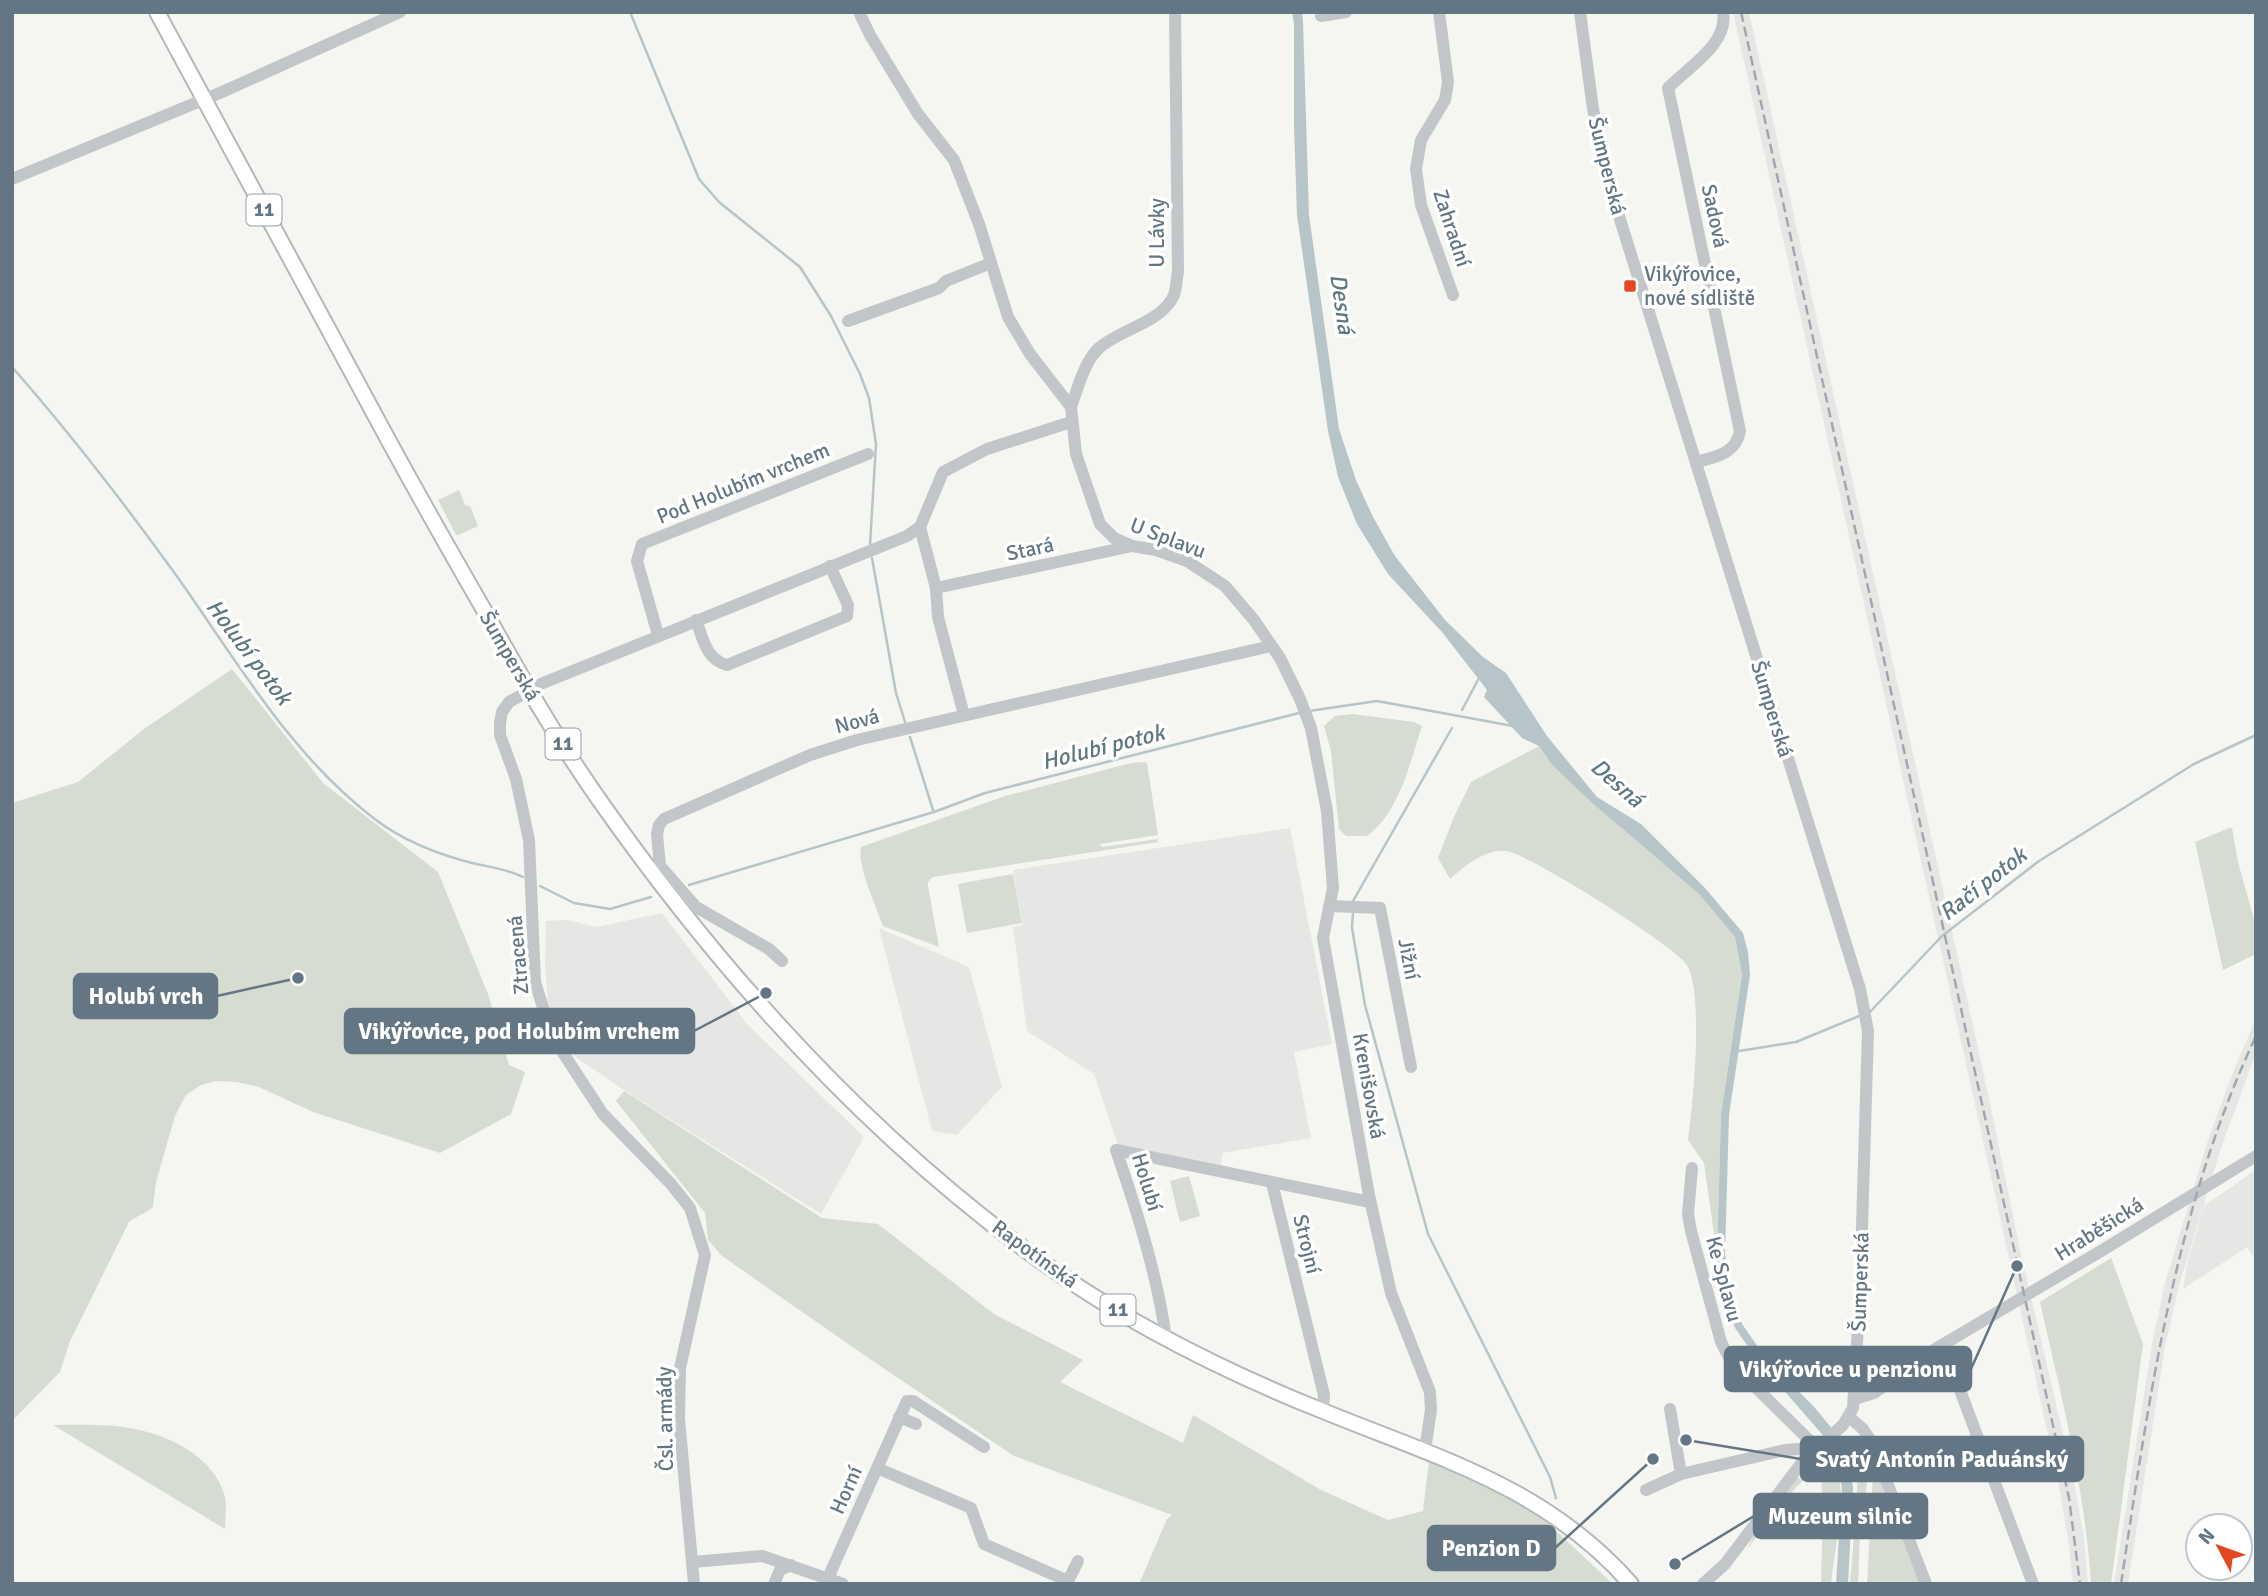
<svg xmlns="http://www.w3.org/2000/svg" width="2268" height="1596" viewBox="0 0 2268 1596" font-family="Signika,sans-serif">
	<rect width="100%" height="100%" fill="#f5f5f1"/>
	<g fill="#e6e7e5">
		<polygon points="1733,12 1749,12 1987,1089 2021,1254 2072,1472 2084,1537 2088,1584 2073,1584 2068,1539 2057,1475"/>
		<polygon points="1290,828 1332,1044 1294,1052 1311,1138 1222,1153 1221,1168 1119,1148 1094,1074 1027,1031 1013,927 1023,925 1013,870"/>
		<polygon points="662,913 748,1025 864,1137 821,1214 628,1093 567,1051 548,1002 545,966 546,921 567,920 597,927"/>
		<polygon points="879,928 969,967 1002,1087 957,1135 932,1131"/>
		<polygon points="2256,1019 2256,1053 2222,1145 2179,1286 2165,1346 2128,1584 2114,1584 2152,1344 2165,1283 2208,1140 2235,1067"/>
		<polygon points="2256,1170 2256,1261 2247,1247 2183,1289 2187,1264 2204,1206"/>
	</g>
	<g fill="#d6dcd2">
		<polygon points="459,490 465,505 470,506 478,526 459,535 456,535 438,500"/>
		<path d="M232 669 323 783 438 872 488 994 509 1065 525 1072 511 1114 440 1153 313 1112 259 1087 237 1082 216 1081 201 1085 186 1095 175 1116 156 1182 153 1207C146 1214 137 1215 129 1222L70 1341 60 1372 12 1421V803L78 782 144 729Z"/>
		<path d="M1353 714 1414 722 1422 726C1410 762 1400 812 1367 836H1346L1339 829 1331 751 1324 726 1335 716Z"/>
		<path d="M1539 746 1552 765 1592 803 1699 894 1735 937 1742 975 1721 1114 1717 1255 1704 1163 1688 1140C1693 1103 1704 995 1687 965 1678 948 1526 852 1506 851 1485 849 1465 866 1450 879L1438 858 1454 817 1471 782Z"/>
		<path d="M1144 762 1147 763 1158 835 1100 844 1102 847 1158 839V842L933 877 928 882V886L939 947 883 926C876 906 857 866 861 847L1002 797 1131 763Z"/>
		<polygon points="2229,828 2232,828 2238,862 2256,927 2256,954 2223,970 2195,842"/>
		<polygon points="1013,874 1022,923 967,933 958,884"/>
		<polygon points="624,1091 822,1218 878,1224 994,1314 1083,1360 1060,1382 1183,1443 1193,1415 1321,1490 1388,1520 1423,1511 1429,1461 1480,1481 1526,1503 1613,1584 1139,1584 1167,1519 1172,1515 1014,1456 864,1355 722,1256 708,1240 705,1213 616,1101"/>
		<polygon points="1189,1176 1200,1216 1180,1222 1170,1181"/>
		<path d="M2111 1258 2143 1344 2111 1584H2091C2085 1488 2061 1395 2040 1302Z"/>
		<path d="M53 1425C76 1425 100 1424 123 1427 163 1432 214 1454 225 1497 227 1507 225 1519 225 1529Z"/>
		<path d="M1851 1440 1861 1442C1875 1470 1862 1505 1860 1534 1859 1551 1859 1567 1858 1584H1850L1857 1500V1471Z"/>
		<path d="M1831 1449C1851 1489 1835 1542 1831 1584H1821L1823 1513 1821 1476 1822 1458 1825 1453Z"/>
		<polygon points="1815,1463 1817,1478 1807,1478 1797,1486 1747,1549 1758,1528 1797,1477 1800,1479"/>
		<polygon points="1877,1474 1920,1584 1867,1584 1873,1476"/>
	</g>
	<polygon fill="#b8c5c8" points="1292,12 1302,12 1303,22 1309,215 1339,429 1356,480 1373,517 1395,556 1445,620 1483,657 1506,673 1547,736 1597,797 1641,824 1705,888 1743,933 1748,952 1750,975 1729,1115 1725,1254 1731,1291 1742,1324 1765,1357 1815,1408 1844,1443 1850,1462 1853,1488 1848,1584 1836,1584 1842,1488 1835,1449 1759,1362 1735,1328 1722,1293 1717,1255 1721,1114 1742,975 1735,937 1699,894 1592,803 1552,765 1539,746 1522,738 1484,697 1487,690 1442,632 1388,574 1357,524 1338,477 1328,431 1297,215 1294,126 1294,24"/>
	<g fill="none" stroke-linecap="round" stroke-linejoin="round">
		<g stroke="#b8c5c8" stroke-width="2.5">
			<polyline points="630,12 699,179 719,202 800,267 831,316 860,374 869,398 876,444 870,545"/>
			<path d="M12 367C70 433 124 503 176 575 237 661 290 755 376 820 405 842 437 854 472 863 489 867 508 869 523 877"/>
			<polyline points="872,558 896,693 905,722"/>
			<polyline points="1462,710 1479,678"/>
			<polyline points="1309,711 1377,701 1513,726"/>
			<polyline points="910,737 933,810"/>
			<polyline points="689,885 934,812 985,793 1299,713"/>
			<polyline points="540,886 574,903 610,909 651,897"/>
			<polyline points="1353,901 1452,728"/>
			<polyline points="1353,912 1352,928 1365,1005 1428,1234 1550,1477 1556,1498"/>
			<polyline points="1869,1013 1942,936 2039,861 2194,764 2256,735"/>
			<polyline points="1739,1051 1796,1042 1859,1016"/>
		</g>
		<g stroke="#b3b8bb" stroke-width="18">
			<path id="major" d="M157 12C226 140 295 268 364 395 403 468 443 539 484 610 520 675 557 740 600 801 721 973 867 1135 1038 1259 1125 1322 1223 1371 1323 1411 1438 1458 1546 1487 1631 1584"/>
		</g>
		<g stroke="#c2c6c9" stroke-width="12">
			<polyline points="859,12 870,35 918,114 954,160 979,224 1008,317 1030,354 1071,407 1076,454 1100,524 1114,538 1132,546 1156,550 1187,561 1225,586 1254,620 1280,658 1300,699 1311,728 1327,811 1333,888 1323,938 1369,1195 1391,1293 1430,1392 1431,1410 1425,1450"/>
			<polyline points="1439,12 1448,82 1445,100 1421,140 1416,169 1421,205 1453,295"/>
			<polyline points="1580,12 1593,109 1609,184 1860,989 1868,1031 1860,1293 1853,1408 1843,1425 1803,1461 1725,1564 1703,1584"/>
			<polyline points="1321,16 1346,12"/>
			<polyline points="12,179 222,92 400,12"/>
			<polyline points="848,321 939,288 946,281 991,263"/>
			<path d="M1071 407C1078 388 1084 362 1099 348 1121 329 1157 324 1172 299 1177 292 1176 280 1178 272L1175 12"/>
			<path d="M1696 462C1715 457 1736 454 1740 431L1668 88C1687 68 1729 44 1723 12"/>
			<polyline points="920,527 936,588"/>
			<path d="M696 620C703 639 706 659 727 665L847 616 848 605 830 566"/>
			<polyline points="658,635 637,561 642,544 868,454"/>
			<polyline points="964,715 938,617 936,588 1132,546"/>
			<polyline points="1329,906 1380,908 1411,1067"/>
			<polyline points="782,961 769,949 696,907 660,866 657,834 659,825 664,819 810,755 857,740 1271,646"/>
			<polyline points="1692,1168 1688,1214 1691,1231 1721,1342 1733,1365 1808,1439 1815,1448"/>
			<polyline points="1272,1183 1324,1395 1323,1411"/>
			<path d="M1166 1338C1157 1274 1137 1211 1116 1150L1370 1202"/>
			<polyline points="1943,1345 2033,1584"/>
			<polyline points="1855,1399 1874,1393 1937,1348 2101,1251 2256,1156"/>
			<polyline points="1670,1409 1681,1474 1785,1450 1815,1448"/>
			<polyline points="899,1417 916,1424"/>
			<polyline points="1849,1417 1863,1429 1871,1441 1926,1584"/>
			<polyline points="877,1468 971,1508 984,1544 1068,1581 1067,1584"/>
			<polyline points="1646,1490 1681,1474"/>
			<polyline points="692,1562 762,1556 843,1584"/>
			<polyline points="828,1578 907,1401 913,1401 984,1447"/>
			<polyline points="1068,1581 1078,1561"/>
			<polyline points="694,1584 679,1419 680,1368 705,1255 690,1208 671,1184 603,1114 552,1036 535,982 529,840 516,779 500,735 500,723 502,712 509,702 543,683 907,536 920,527 943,472 987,449 1071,422"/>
			<polyline points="774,1584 780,1570 791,1565"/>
		</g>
		<use href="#major" stroke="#fff" stroke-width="14"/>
		<g stroke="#a1a8ad" stroke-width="2.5" stroke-dasharray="10 5" stroke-linecap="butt">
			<polyline points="1741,12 2069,1498 2080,1584"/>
			<path d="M2121 1584C2149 1398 2175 1208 2256 1036"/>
		</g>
	</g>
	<rect fill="#e34823" stroke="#fff" stroke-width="2.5" x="1623" y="279" width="14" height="14" rx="3.5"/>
	<g text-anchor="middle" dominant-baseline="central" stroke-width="7" stroke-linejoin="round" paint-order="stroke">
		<g fill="#fff" stroke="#929fa8" stroke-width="2">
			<rect x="246.5" y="194.5" width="35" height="31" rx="5"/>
			<rect x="545.5" y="728.5" width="35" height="31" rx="5"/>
			<rect x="1100.5" y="1294.5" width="35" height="31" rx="5"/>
		</g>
		<g font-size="19" font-weight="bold" fill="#647683">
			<text x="264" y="210">11</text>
			<text x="563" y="744">11</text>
			<text x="1118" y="1310">11</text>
		</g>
		<g font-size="21" fill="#647683" stroke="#fff">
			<text transform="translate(1607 166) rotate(76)">Šumperská</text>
			<text transform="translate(1715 216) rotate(78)">Sadová</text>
			<text transform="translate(1452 228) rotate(72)">Zahradní</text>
			<text transform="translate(1157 233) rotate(-90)">U Lávky</text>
			<text transform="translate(743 483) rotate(-22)">Pod Holubím vrchem</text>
			<text transform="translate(1168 538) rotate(21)">U Splavu</text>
			<text transform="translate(1030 549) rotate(-12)">Stará</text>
			<text transform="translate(510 656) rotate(60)">Šumperská</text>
			<text transform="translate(1772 709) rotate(73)">Šumperská</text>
			<text transform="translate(857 721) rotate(-15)">Nová</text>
			<text transform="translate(518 955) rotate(-95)">Ztracená</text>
			<text transform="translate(1409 959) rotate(79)">Jižní</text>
			<text transform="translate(1369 1086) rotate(80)">Krenišovská</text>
			<text transform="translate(1147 1182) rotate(73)">Holubí</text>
			<text transform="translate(2099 1229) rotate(-32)">Hraběšická</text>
			<text transform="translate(1307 1244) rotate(76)">Strojní</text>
			<text transform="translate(1035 1254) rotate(36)">Rapotínská</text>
			<text transform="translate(1724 1279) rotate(75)">Ke Splavu</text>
			<text transform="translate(1860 1282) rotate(-88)">Šumperská</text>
			<text transform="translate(665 1419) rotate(-91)">Čsl. armády</text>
			<text transform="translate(846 1490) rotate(-66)">Horní</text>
		</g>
		<g font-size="21" fill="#647683" stroke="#fff" text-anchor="start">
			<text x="1644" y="274">Vikýřovice,<tspan x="1644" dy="24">nové sídliště</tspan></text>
		</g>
		<g font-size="23" font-style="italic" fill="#5f787f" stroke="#fff">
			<text transform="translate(1342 304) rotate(82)">Desná</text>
			<text transform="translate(249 652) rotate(53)">Holubí potok</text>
			<text transform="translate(1103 747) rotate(-14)">Holubí potok</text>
			<text transform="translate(1617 783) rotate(41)">Desná</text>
			<text transform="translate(1983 884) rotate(-38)">Račí potok</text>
		</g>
	</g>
	<path fill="none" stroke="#647683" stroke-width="2.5" d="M298 978L217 996M766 993L694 1031M2017 1266L1971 1369M1686 1440L1801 1459M1675 1564L1754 1516M1653 1459L1555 1548"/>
	<g fill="#647683" stroke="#fff" stroke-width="2.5">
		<circle cx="298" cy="978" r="7"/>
		<circle cx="766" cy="993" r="7"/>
		<circle cx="2017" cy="1266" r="7"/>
		<circle cx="1686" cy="1440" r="7"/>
		<circle cx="1675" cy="1564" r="7"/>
		<circle cx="1653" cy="1459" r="7"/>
	</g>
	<g fill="#647683" stroke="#647683" stroke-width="2.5">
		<rect x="74" y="974" width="143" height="44" rx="7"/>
		<rect x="345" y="1009" width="349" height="44" rx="7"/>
		<rect x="1725" y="1347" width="246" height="44" rx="7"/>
		<rect x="1801" y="1437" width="282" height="44" rx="7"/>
		<rect x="1754" y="1494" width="173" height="44" rx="7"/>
		<rect x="1428" y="1526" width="127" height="44" rx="7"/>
	</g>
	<g font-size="23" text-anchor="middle" font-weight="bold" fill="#fff">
		<text x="146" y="1004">Holubí vrch</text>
		<text x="519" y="1039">Vikýřovice, pod Holubím vrchem</text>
		<text x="1848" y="1377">Vikýřovice u penzionu</text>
		<text x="1942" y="1467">Svatý Antonín Paduánský</text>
		<text x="1840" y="1524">Muzeum silnic</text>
		<text x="1491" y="1556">Penzion D</text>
	</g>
	<rect width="2268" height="1596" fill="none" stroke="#647683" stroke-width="28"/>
	<g transform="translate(2219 1547) rotate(311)"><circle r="33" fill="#ffffff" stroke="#c1c8cd" stroke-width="2"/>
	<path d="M0-5L12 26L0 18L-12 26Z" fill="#e34823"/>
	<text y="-10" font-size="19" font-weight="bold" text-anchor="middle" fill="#647683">N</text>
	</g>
</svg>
